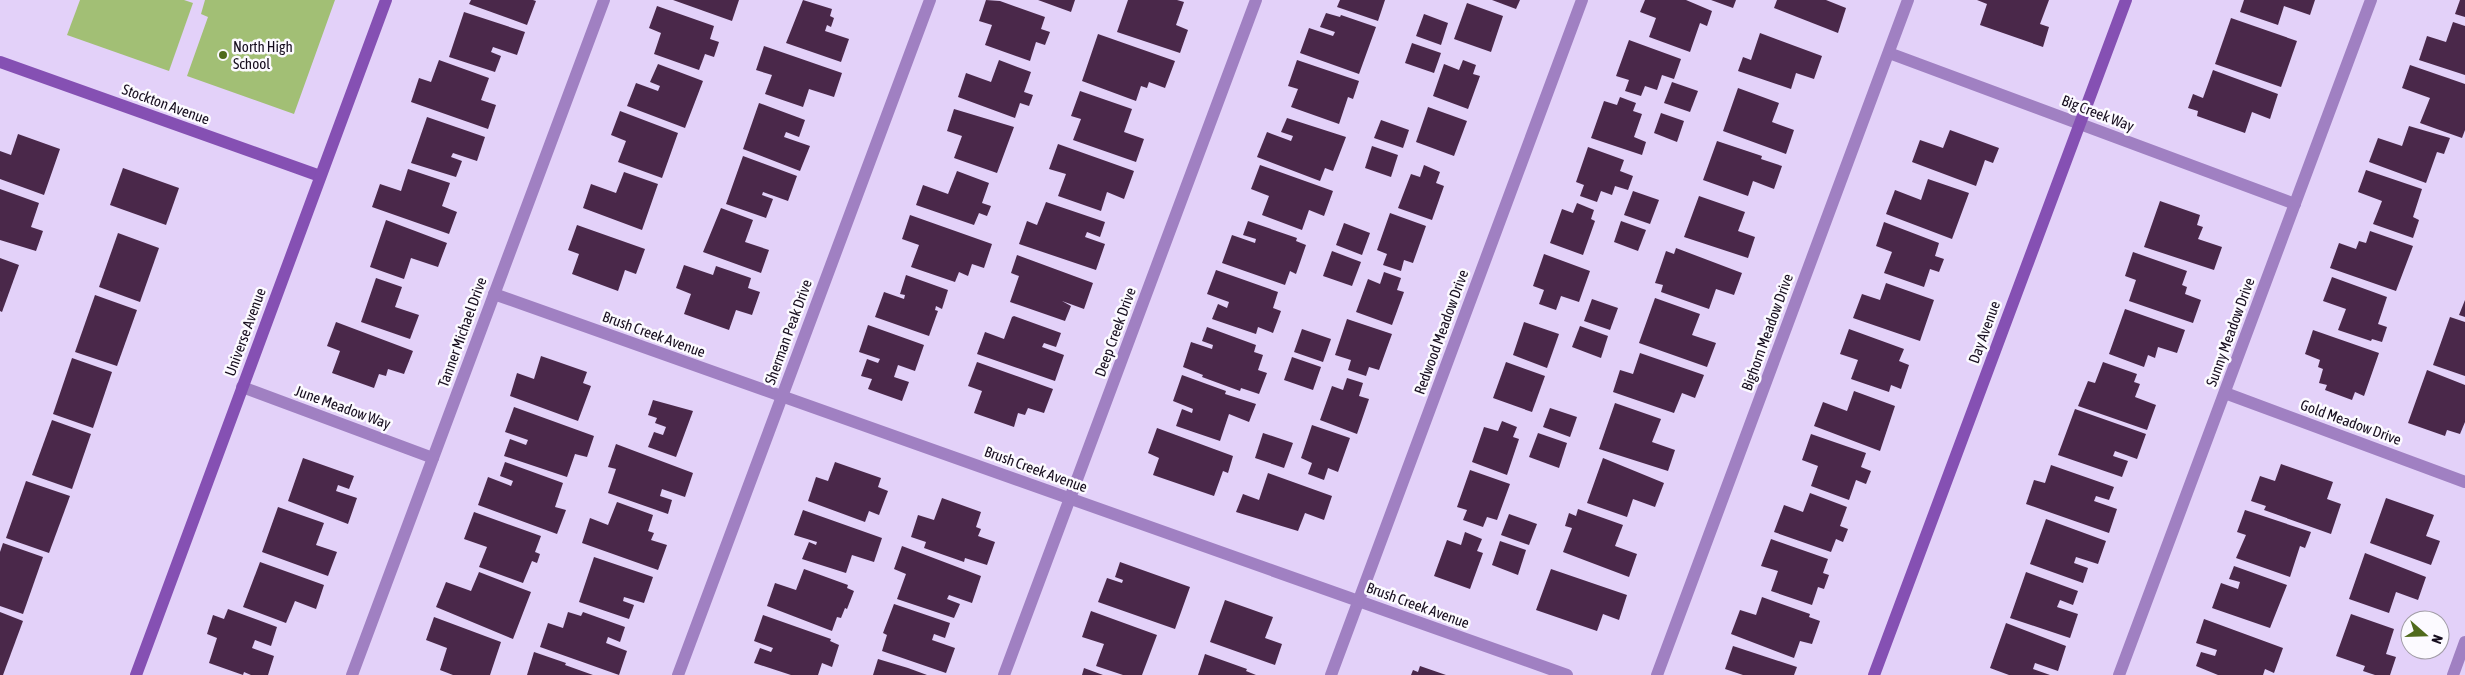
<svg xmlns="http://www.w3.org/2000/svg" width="2465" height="675" viewBox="0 0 2465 675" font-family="'Asap Condensed',sans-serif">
	<rect width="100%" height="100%" fill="#e3d1f9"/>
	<g fill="#a2bf75">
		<polygon points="80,0 184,0 193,3 169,71 67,35"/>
		<polygon points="205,0 335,0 294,114 187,76 208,17 201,14"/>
	</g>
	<g fill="#4a284a">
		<polygon points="471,0 533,0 536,1 527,25 469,4"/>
		<polygon points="673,0 739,0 732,21"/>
		<polygon points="803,0 832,9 830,16 834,18 831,27 827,25 825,31 849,39 841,62 786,43"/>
		<polygon points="986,0 1000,1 1045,17 1041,29 1050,32 1045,45 1036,42 1030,61 985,45 992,25 979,21"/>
		<polygon points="1038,0 1075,0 1071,12"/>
		<polygon points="1128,0 1177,0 1184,2 1176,25 1188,30 1180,53 1117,32"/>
		<polygon points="1340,0 1385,0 1378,21 1337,7"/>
		<polygon points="1492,0 1520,0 1516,9"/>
		<polygon points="1645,0 1686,0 1712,11 1707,26 1700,23 1690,52 1649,37 1656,18 1640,12"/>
		<polygon points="1711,0 1736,0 1733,8"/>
		<polygon points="1777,0 1826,0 1846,8 1838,33 1774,8"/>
		<polygon points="1977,0 2049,0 2040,24 2049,27 2043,47 1980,25 1987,4"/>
		<polygon points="2244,0 2315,0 2310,15 2284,6 2278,25 2240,12"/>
		<polygon points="2460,0 2465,0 2465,17 2455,14"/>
		<polygon points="1467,3 1503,16 1491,52 1454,39"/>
		<polygon points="657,6 714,26 710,39 719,42 714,57 705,54 699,70 654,54 661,33 649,28"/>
		<polygon points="464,12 525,32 517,55 493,47 491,52 501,56 495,72 449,57"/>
		<polygon points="1326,13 1340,17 1341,15 1376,27 1359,74 1300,53 1309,28 1333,36 1335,32 1320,27"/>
		<polygon points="1424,14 1448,23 1441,45 1416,36"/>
		<polygon points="2231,18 2297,41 2281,87 2215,64"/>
		<polygon points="2453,22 2465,26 2465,75 2419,60 2427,36 2446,42"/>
		<polygon points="1760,33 1822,56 1814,79 1796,73 1791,89 1738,71 1743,57 1751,60"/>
		<polygon points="1098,34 1175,61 1165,88 1149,82 1147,88 1141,86 1136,101 1082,81"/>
		<polygon points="1629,40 1681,59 1674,79 1662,75 1657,90 1645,86 1641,96 1625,91 1629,80 1616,76"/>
		<polygon points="1412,43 1441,53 1434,73 1405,63"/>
		<polygon points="764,46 842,73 834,97 809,89 803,107 765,94 772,75 756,70"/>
		<polygon points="439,60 489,78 481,100 496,105 488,129 411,102 419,78 431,82"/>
		<polygon points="999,60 1031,72 1024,92 1033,95 1029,106 1020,103 1015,118 958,97 966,73 991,82"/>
		<polygon points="1297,60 1359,81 1353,99 1348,97 1339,124 1291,107 1298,89 1288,86"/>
		<polygon points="1463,60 1476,65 1473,74 1480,76 1468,109 1433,96 1444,64 1459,70"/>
		<polygon points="658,64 703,81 685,128 627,106 636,83 658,91 660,86 650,82"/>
		<polygon points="2410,65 2465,84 2465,130 2462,138 2420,123 2430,98 2402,88"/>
		<polygon points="2213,70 2278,94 2270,119 2252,112 2245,133 2197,116 2198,111 2188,108 2193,94 2203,98"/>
		<polygon points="1672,82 1698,91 1690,112 1664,103"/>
		<polygon points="1738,88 1779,103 1772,122 1794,130 1786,154 1723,131"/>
		<polygon points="1080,91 1132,109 1124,132 1144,139 1136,162 1073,140 1081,119 1071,116"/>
		<polygon points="1620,97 1636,103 1633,111 1642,114 1634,137 1646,142 1642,155 1591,138 1604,101 1617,105"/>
		<polygon points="759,103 805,120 799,137 786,132 784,137 810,146 800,171 743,149"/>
		<polygon points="1428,107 1467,121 1454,156 1416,142"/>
		<polygon points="954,109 1014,127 997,173 954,158 962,136 947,131"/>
		<polygon points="620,111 678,133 662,178 618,162 626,141 611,135"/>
		<polygon points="1661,113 1684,121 1677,142 1654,133"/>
		<polygon points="427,117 485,137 477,161 453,153 451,157 462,161 456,177 411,163"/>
		<polygon points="1287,118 1346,137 1333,171 1325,168 1320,181 1257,157 1267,132 1291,141 1293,136 1281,132"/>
		<polygon points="1381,120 1409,130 1403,148 1374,138"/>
		<polygon points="2409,126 2450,138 2444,154 2437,152 2426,183 2369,162 2378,138 2402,146"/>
		<polygon points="1950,130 1999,148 1993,163 1985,160 1976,186 1912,162 1920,140 1943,148"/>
		<polygon points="18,134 60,149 44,195 0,179 0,151 11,155"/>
		<polygon points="1717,141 1762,156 1761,159 1782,166 1774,189 1753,181 1748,196 1703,180"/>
		<polygon points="1058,144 1134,171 1124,199 1107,192 1101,211 1058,196 1066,174 1049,169"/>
		<polygon points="1372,146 1398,155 1391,177 1365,168"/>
		<polygon points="1588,147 1624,160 1620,171 1633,176 1628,190 1615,186 1612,195 1601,191 1597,202 1580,196 1584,185 1576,182"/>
		<polygon points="743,156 797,176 788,201 763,192 762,195 773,199 766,218 726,204"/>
		<polygon points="1260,165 1333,191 1324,216 1309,210 1302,230 1262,215 1269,196 1251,189"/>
		<polygon points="1424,165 1440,172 1436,183 1444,186 1432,220 1398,208 1411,174 1420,177"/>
		<polygon points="123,168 179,188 166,225 110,205"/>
		<polygon points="408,169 450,183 442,206 457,212 449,234 372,207 380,184 401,191"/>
		<polygon points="2366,170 2422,189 2413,217 2419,220 2413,238 2373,224 2382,201 2358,192"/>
		<polygon points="957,171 989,183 982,203 991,206 987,216 979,213 974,225 916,205 923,185 948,194"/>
		<polygon points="624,172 658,184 642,230 583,208 591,184 616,193"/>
		<polygon points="1928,179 1969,193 1952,239 1886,214 1895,190 1921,200"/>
		<polygon points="0,189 39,203 31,227 43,231 36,251 0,240"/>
		<polygon points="1633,191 1659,200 1650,224 1624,215"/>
		<polygon points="1699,196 1745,212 1738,231 1755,237 1748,258 1684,237"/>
		<polygon points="2160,201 2200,215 2197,225 2203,227 2198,239 2222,247 2214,270 2144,247"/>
		<polygon points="1046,202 1105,222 1100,237 1087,232 1085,237 1105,244 1096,270 1019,244 1027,221 1037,225"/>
		<polygon points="1577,203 1594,210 1591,219 1595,221 1583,255 1550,243 1562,209 1573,213"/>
		<polygon points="721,208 753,220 745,242 769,250 761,273 703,252"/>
		<polygon points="1390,213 1426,226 1413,263 1404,260 1401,271 1383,265 1387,254 1377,250"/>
		<polygon points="910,215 992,244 984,268 972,264 968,276 959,272 955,282 911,267 919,245 902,239"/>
		<polygon points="386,220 447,243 438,267 411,258 404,279 370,267"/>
		<polygon points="1248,221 1297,238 1296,241 1306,245 1296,274 1290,271 1285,285 1222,263 1232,235 1255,243 1256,239 1243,235"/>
		<polygon points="1621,221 1646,230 1638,251 1614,242"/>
		<polygon points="1884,222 1939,243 1935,256 1944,259 1939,272 1930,269 1924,287 1884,273 1892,252 1876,246"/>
		<polygon points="1344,223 1370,233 1362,255 1336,245"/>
		<polygon points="577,225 645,249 636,274 625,270 618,291 572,274 579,254 568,250"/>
		<polygon points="2370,231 2413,246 2396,291 2330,268 2339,243 2356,249 2359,241 2366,243"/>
		<polygon points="118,233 159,248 140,302 99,287"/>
		<polygon points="1676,248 1742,273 1734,295 1716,289 1709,309 1661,292 1663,285 1655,283 1666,251 1674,254"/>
		<polygon points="1332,251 1361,262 1352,286 1323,276"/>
		<polygon points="2133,252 2187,271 2182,285 2187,287 2185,294 2201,300 2193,323 2129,301 2136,280 2125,276"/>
		<polygon points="1544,254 1590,271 1579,302 1561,296 1556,310 1539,304 1544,290 1533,286"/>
		<polygon points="1017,255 1093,283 1084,309 1062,301 1071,306 1065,321 1010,302 1019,276 1011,273"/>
		<polygon points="0,258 19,265 2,312 0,311"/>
		<polygon points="684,265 713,275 716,266 751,278 748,288 760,292 752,315 736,310 729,330 684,314 691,294 676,288"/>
		<polygon points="1216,270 1278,292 1273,308 1281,311 1273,333 1258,327 1256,334 1212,319 1218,304 1227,308 1229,302 1207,294"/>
		<polygon points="1384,272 1401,278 1397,290 1404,292 1392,325 1356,312 1368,279 1380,284"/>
		<polygon points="906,275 948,290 942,309 936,306 935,310 938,311 929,336 875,317 884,292 904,299 905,295 900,294"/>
		<polygon points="2332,277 2387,297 2378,324 2387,327 2382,342 2372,339 2371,341 2338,330 2346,309 2323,301"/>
		<polygon points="376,278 402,287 395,307 419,315 410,339 361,322"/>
		<polygon points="1886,283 1934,300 1920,341 1853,318 1862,294 1880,300"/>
		<polygon points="95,295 137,310 117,366 75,352"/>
		<polygon points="1655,298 1700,314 1692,335 1716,343 1707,367 1639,343"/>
		<polygon points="1592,299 1618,308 1610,330 1584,321"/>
		<polygon points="2465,300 2465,317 2459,315"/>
		<polygon points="2125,309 2185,330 2177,353 2158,347 2155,358 2148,355 2144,367 2109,354"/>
		<polygon points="1014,316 1061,333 1056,347 1044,343 1042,347 1064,355 1055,381 977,354 985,332 1004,339 1012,317"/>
		<polygon points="2450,317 2465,322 2465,376 2433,365"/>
		<polygon points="1347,319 1392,334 1379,370 1369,367 1366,376 1348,370 1351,360 1335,355"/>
		<polygon points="336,322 413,351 404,374 388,369 386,376 379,374 374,388 332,373 340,351 327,346"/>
		<polygon points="1524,322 1559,334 1547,368 1513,355"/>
		<polygon points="868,325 924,345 915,371 898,365 894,377 909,382 902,401 868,389 872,379 861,376 867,359 878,363 880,359 859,352"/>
		<polygon points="1580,326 1608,336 1601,358 1572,347"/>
		<polygon points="1207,327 1256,345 1254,352 1263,355 1258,370 1267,373 1259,394 1241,388 1240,391 1202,377 1203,375 1183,367 1191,342 1212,349 1213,345 1202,341"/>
		<polygon points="1302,329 1331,339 1323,362 1294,352"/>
		<polygon points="1849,329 1904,349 1899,361 1909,365 1901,389 1891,385 1889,392 1851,379 1858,360 1840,354"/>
		<polygon points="2313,330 2379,353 2364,396 2355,392 2352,400 2325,390 2327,385 2319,383 2323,369 2318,367 2320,360 2305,354"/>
		<polygon points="1640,353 1704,375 1695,398 1682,393 1674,413 1613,392 1620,370 1633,374"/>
		<polygon points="541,356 587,372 583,383 591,386 578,421 510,396 517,373 534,379"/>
		<polygon points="1292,357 1321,367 1313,390 1284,380"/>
		<polygon points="72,358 112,372 93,428 53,414"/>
		<polygon points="977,362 1053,389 1044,413 1028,408 1025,415 1018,413 1014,427 974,413 982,391 968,386"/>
		<polygon points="1506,362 1545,376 1532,412 1493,398"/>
		<polygon points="2103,362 2137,374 2134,382 2140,384 2135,397 2156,405 2147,430 2078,406 2088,381 2095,383"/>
		<polygon points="2427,370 2465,385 2465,422 2460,434 2447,430 2445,436 2408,423"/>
		<polygon points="1182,375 1226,391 1225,394 1256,404 1249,422 1229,414 1220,441 1176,426 1182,409 1192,413 1193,409 1173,401"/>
		<polygon points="1347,378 1363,383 1359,396 1369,399 1357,434 1320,420 1332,386 1343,390"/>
		<polygon points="1854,391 1895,406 1880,451 1814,426 1823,402 1847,411"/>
		<polygon points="653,400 693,411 676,457 648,447 654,432 663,435 666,427 655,423 657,418 648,415"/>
		<polygon points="1615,403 1661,419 1652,442 1675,450 1668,471 1599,449"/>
		<polygon points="514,407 594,436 587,457 575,454 567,477 504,456 510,439 526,445 528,440 505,432"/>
		<polygon points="1550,408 1577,417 1570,437 1543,427"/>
		<polygon points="2075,409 2146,434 2137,459 2115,451 2113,456 2128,461 2122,477 2058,455"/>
		<polygon points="52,420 91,434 72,489 32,475"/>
		<polygon points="1502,421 1517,427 1513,437 1519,439 1507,475 1472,462 1484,427 1498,431"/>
		<polygon points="1312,425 1350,438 1338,472 1328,468 1324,480 1308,474 1312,463 1301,458"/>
		<polygon points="1157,428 1233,456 1228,473 1223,471 1214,496 1153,475 1159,458 1148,453"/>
		<polygon points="1263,433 1293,443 1284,468 1255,458"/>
		<polygon points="1538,433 1567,443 1559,468 1529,457"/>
		<polygon points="1811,434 1866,453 1861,467 1871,471 1866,484 1856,480 1849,500 1811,486 1818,466 1802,460"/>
		<polygon points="616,444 693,473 685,497 662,489 660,496 672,500 668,514 608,493 616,469 608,467"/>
		<polygon points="303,458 354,476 349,489 338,485 336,491 357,498 348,524 288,501"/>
		<polygon points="1603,458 1664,483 1655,507 1633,499 1627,517 1587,503"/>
		<polygon points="505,462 563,483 555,507 566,510 557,534 478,505 488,477 511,486 513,481 500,476"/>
		<polygon points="835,462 881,478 878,487 888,491 879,515 869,511 865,522 808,501 816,477 828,481"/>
		<polygon points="2281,464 2333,482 2327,499 2341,504 2331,534 2264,510 2266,506 2251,501 2260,476 2275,481"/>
		<polygon points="2051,465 2114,487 2109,500 2096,496 2094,501 2117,509 2109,533 2026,504 2034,480 2045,483"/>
		<polygon points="1470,470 1510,484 1497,520 1487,517 1483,527 1463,520 1467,510 1457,507"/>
		<polygon points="1268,473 1332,496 1324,520 1305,513 1298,531 1236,512 1243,494 1259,500"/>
		<polygon points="26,481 70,496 49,553 6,538"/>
		<polygon points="1810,493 1847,507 1840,526 1848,529 1843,542 1836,539 1831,552 1774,532 1784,505 1803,512"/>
		<polygon points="942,498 981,512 976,527 981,529 978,536 995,542 987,565 965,558 964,562 924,548 926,542 911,537 918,515 934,520"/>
		<polygon points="2386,498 2434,515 2426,536 2440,541 2431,565 2370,543"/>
		<polygon points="617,502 653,515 648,531 654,533 651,540 667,545 658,570 582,543 590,518 608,525"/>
		<polygon points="278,507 324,523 316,545 337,552 328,576 262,552"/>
		<polygon points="1578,509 1623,525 1615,546 1637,554 1629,577 1563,552 1572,528 1565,526 1569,513 1576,516"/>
		<polygon points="803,510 882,538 874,562 852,555 846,573 802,559 809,542 816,545 817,542 794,535"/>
		<polygon points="2245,510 2311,532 2305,548 2300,546 2290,577 2236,558 2246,535 2237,532"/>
		<polygon points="474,512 541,536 535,552 540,554 537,563 532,561 523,583 479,567 487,547 464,539"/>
		<polygon points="1509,514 1537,524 1529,545 1501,535"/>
		<polygon points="2046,519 2106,541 2098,564 2076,557 2074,563 2088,568 2083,583 2030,564"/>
		<polygon points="1465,532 1482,539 1477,551 1483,553 1470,589 1434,576 1447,540 1461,545"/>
		<polygon points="1771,539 1828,559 1823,573 1829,575 1824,589 1818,587 1812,605 1771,591 1778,571 1761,566"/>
		<polygon points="1500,541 1526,550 1518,575 1492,565"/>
		<polygon points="3,543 43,557 23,614 0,606 0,552"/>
		<polygon points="902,546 981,576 972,603 949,595 947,599 960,604 954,618 897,599 906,574 894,569"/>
		<polygon points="2365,553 2426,577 2418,600 2396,592 2389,613 2349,599"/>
		<polygon points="594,557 653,577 644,603 624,597 623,601 634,605 629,619 579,602"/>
		<polygon points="260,562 324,585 316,609 295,601 286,623 243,607"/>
		<polygon points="1120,562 1190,587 1175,629 1098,602 1107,578 1122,583 1123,580 1115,577"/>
		<polygon points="2234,566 2287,585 2270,628 2212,608 2221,583 2238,589 2240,582 2229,579"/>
		<polygon points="804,569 848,585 847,588 854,591 847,609 845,608 841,618 837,617 832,631 767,606 775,583 796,590"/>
		<polygon points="1551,569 1627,595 1619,620 1603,614 1597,631 1536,610"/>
		<polygon points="479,572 531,592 513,639 436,607 446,582 471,591"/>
		<polygon points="2026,572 2078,591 2073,605 2060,600 2057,607 2078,614 2070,638 2010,618"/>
		<polygon points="1762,597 1810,614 1809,617 1820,621 1812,644 1800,641 1794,658 1731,634 1740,610 1756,615"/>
		<polygon points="1225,600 1273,617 1265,638 1282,644 1275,665 1210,642"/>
		<polygon points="894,604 950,623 945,638 934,634 932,640 955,648 946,673 882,651 887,635 883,633"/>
		<polygon points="228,609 277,627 271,646 255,640 252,648 274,656 268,675 251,675 244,672 243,675 209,663 217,638 207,634 213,615 224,619"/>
		<polygon points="1091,611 1157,635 1142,675 1123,675 1096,666 1104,644 1082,637"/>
		<polygon points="0,612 23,621 3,675 0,675"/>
		<polygon points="568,612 581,616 583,612 625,627 620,642 608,637 606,643 627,651 619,675 540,647 548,623 563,628"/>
		<polygon points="2351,614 2394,629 2386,654 2396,657 2390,675 2375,675 2363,671 2365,666 2336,656"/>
		<polygon points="763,615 831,639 830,641 839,645 832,667 822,663 818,675 791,675 754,663 760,648 771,652 773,648 754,641"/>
		<polygon points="434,617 501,642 490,675 453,675 440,670 447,648 426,640"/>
		<polygon points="2204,619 2283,648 2274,673 2265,669 2263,675 2218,675 2196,666 2201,652 2215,656 2217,650 2196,643"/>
		<polygon points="2006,623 2066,646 2058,671 2035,663 2033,669 2050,675 2009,675 1990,668"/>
		<polygon points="1733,646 1797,667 1794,675 1743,675 1725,669"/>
		<polygon points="534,652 566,663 565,665 593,675 527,675"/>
		<polygon points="1205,654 1247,669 1246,671 1256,675 1198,675"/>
		<polygon points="878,659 908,668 927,675 873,675"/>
		<polygon points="1420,666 1446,675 1411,675 1413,670 1418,672"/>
		<polygon points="1084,668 1103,675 1082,675"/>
	</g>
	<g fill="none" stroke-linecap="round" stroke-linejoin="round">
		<g stroke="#a080c2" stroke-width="12">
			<polyline points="1889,53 2295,204"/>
			<polyline points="494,294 1567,675"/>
			<polyline points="242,387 433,458"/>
			<polyline points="2225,393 2465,482"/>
			<polyline points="352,675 604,0"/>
			<polyline points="678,675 930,0"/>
			<polyline points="1004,675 1256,0"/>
			<polyline points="1331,675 1582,0"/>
			<polyline points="1657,675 1908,0"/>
			<polyline points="2119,675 2371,0"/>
			<polyline points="2453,675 2465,642"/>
		</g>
		<g stroke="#8550b3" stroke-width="12">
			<polyline points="0,62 320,176"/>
			<polyline points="136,675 386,0"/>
			<polyline points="1874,675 2126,0"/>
		</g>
	</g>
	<circle fill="#506a1c" stroke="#fcfaff" stroke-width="2" cx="223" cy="55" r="5"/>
	<g text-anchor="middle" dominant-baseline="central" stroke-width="5" stroke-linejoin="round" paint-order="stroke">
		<g font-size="15" fill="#160d1e" stroke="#fcfaff" text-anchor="start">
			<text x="233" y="46">North High<tspan x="233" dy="17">School</tspan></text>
		</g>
		<g font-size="15" fill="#160d1e" stroke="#fcfaff">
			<text transform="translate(166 104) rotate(20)">Stockton Avenue</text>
			<text transform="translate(2098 113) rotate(21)">Big Creek Way</text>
			<text transform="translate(245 332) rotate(-70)">Universe Avenue</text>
			<text transform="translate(462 332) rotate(-70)">Tanner Michael Drive</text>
			<text transform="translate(788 332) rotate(-70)">Sherman Peak Drive</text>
			<text transform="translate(1115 332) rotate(-70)">Deep Creek Drive</text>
			<text transform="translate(1441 332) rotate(-70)">Redwood Meadow Drive</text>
			<text transform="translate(1767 332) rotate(-70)">Bighorn Meadow Drive</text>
			<text transform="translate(1984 332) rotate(-70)">Day Avenue</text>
			<text transform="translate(2230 332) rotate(-70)">Sunny Meadow Drive</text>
			<text transform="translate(654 334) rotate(20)">Brush Creek Avenue</text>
			<text transform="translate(343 407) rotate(20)">June Meadow Way</text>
			<text transform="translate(2351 422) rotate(20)">Gold Meadow Drive</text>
			<text transform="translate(1036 469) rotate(20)">Brush Creek Avenue</text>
			<text transform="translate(1418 605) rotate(20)">Brush Creek Avenue</text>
		</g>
	</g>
	<g transform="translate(2425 635) rotate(110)"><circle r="24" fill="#fcfaff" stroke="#a09ba5"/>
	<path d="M0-4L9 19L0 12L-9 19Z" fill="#506a1c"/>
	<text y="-8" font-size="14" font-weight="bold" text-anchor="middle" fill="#160d1e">N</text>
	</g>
</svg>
